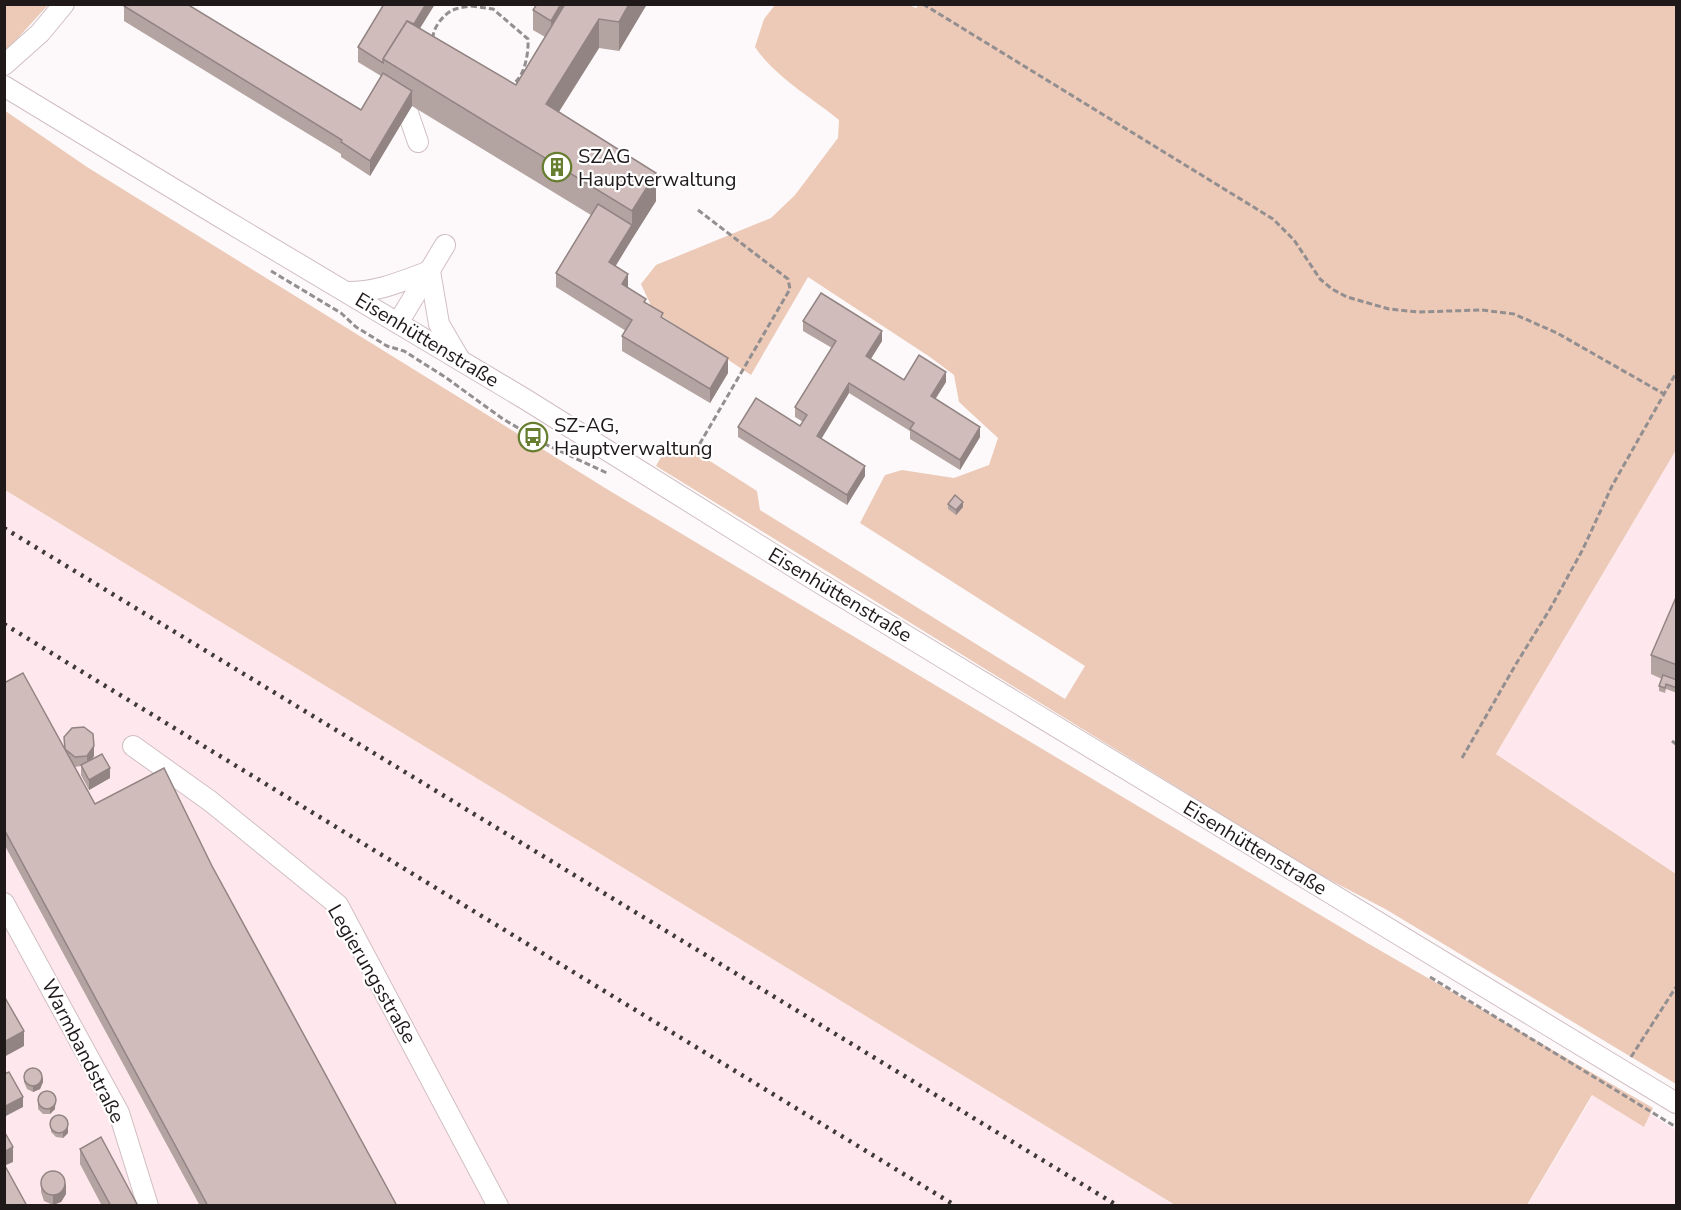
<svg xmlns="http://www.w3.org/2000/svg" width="1681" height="1210" viewBox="0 0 1681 1210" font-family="'Nunito Sans',sans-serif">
	<rect width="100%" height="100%" fill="#fdf9fa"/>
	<g fill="#ffe8ed">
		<polygon points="1676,450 1676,874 1496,754"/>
		<polygon points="5,490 1175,1205 5,1205"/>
		<polygon points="1600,1083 1676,1130 1676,1205 1527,1206"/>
	</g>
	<g fill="#eccab7">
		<path d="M907 4 916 8 920 4 1676 5V450L1496 754 1676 874V1084L1387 910 1313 871 656 466 661 457 680 442 757 491 760 510 1065 699 1085 666 860 523 885 475 902 470 954 478 989 465 998 438 959 402 954 375 930 357 808 277 751 375 653 310 641 284 656 265 771 218 795 195 838 138 839 120C812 98 775 77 755 47L764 19 775 5Z"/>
		<polygon points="5,5 48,5 5,52"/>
		<polygon points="4,110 87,167 610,491 1369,944 1653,1108 1644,1127 1592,1095 1527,1205 1175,1205 5,490"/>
	</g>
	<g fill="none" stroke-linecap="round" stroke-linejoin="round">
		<g stroke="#d0bec2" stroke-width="22">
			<g id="minor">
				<polyline points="4,65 40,33 64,4"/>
				<polyline points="4,86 220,217 525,399 813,579 1676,1103"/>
				<polyline points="408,113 418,142"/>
				<path d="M347 292C378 292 400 282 430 271L439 324 459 358"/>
				<polyline points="398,323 445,245"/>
				<polyline points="133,746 210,801 338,905 498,1206"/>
				<polyline points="4,903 119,1113 148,1206"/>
			</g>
		</g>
		<g stroke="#938e8f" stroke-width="3" stroke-dasharray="6 3" stroke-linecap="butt">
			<polyline points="923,4 1273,219 1294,240 1320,279 1332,289 1347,297 1389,309 1418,312 1482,310 1514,314 1557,333 1664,394"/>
			<path d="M471 6 493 9 528 39C529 57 522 96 494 85 484 81 475 73 466 68 457 62 438 54 434 43 429 32 443 14 453 10 458 8 465 7 471 6Z"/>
			<polyline points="698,210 788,279 790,289 699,445"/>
			<polyline points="271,271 341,313 356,327 366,333 387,346 404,351 445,377 503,419 547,445 609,474"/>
			<polyline points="1672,741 1676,744"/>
			<polyline points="1462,758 1516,664 1550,609 1583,549 1612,486 1676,373"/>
			<polyline points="1430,977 1676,1127"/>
			<polyline points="1631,1057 1676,987"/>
		</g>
		<use href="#minor" stroke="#fff" stroke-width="20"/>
		<g stroke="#3f393a" stroke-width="4.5" stroke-dasharray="3 6" stroke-linecap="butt">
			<polyline points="4,528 1118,1206"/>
			<polyline points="4,624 956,1206"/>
		</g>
	</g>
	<g fill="#b3a3a1">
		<polygon points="384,4 435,4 420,28 516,85 545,37 533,30 533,10 647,4 619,51 599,48 559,112 656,201 615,266 628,288 663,319 728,373 710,403 622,351 622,336 626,331 556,287 556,273 591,215 412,106 370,176 341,157 341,154 124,21 124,6 361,110 381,76 358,62 358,47"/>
		<polygon points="803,321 882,341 871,359 904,380 946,382 935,399 980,437 960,470 910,439 910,431 849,393 821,439 865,476 847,505 738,437 738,427 800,426 803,422 795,417 795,407 832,348 803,331"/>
		<polygon points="948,504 963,507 956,515 948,509"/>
		<polygon points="1677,595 1677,693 1666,689 1665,693 1659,691 1659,686 1662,679 1651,674 1651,655"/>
		<polygon points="4,683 65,749 64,737 94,756 92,759 110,778 89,790 81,775 81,766 75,767 74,766 95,804 212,866 397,1206 200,1206 4,844"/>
		<polygon points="24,1077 43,1082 40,1089 33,1092 27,1089 24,1082"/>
		<polygon points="38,1097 56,1097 55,1109 50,1114 43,1114 38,1109"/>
		<polygon points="51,1120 68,1120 68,1133 63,1138 56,1137 51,1132"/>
		<polygon points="80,1149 138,1206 102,1206 80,1164"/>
		<polygon points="41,1182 66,1194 61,1202 53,1205 44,1201 41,1192"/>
	</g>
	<g fill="#928483">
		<polygon points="426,4 435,4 396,67 390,63"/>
		<polygon points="561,4 572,4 551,41 551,21"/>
		<polygon points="629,4 647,4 619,51 619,22"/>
		<polygon points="599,19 599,48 546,132 546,104"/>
		<polygon points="412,91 412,106 370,176 370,161"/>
		<polygon points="656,173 656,201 632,239 632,211"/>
		<polygon points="632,225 632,239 609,277 609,262"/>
		<polygon points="628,274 628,289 622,284"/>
		<polygon points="882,331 882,341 866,366 866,356"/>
		<polygon points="728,358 728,373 710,403 710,389"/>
		<polygon points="946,372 946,382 931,406 931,396"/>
		<polygon points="849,383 849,393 817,446 817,436"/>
		<polygon points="980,427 980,437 960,470 960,460"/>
		<polygon points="865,466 865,476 847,505 847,495"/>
		<polygon points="963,502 963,507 956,515 956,510"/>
		<polygon points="94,746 94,756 87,766 87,756"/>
		<polygon points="110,768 110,778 89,790 89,780"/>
		<polygon points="24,1031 24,1046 4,1057 4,1042"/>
		<polygon points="43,1077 43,1082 40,1089 33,1092 33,1087"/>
		<polygon points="23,1097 23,1107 4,1117 4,1107"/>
		<polygon points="55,1104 55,1109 50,1114 50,1109"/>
		<polygon points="68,1128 68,1133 63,1138 63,1133"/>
		<polygon points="13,1147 13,1162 4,1166 4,1152"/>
		<polygon points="66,1184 66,1194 61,1202 53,1205 53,1195"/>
	</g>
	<g fill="#d0bdbb" stroke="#928483" stroke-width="1.5">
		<polygon points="125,4 187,4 361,110 383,73 412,91 370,161 341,142 342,140 124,6"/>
		<polygon points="384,4 426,4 414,24 407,21 383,59 383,63 358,47"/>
		<polygon points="537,4 561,4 551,21 533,10"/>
		<polygon points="565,4 629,4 619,22 599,19 546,104 656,173 632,211 383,59 407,21 516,85"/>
		<polygon points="598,204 632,225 609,262 628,274 622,284 646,299 644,302 663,313 661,317 728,358 710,389 622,336 632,320 556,273"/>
		<polygon points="821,293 882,331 866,356 904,380 919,355 946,372 931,396 980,427 960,460 910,429 914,423 849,383 817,436 865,466 847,495 738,427 756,398 800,426 807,415 795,407 836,341 803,321"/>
		<polygon points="955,495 963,502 956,510 948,504"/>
		<polygon points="1677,595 1677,665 1651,655"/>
		<polygon points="23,673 95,804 164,768 212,866 397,1206 208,1206 4,829 4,683"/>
		<polygon points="1663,675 1677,680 1677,688 1666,684 1665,688 1659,686"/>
		<polygon points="84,727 93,734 94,746 87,756 75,757 65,749 64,737 72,728"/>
		<polygon points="102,754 110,768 89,780 81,765"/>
		<polygon points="4,996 24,1031 4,1042"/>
		<circle cx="33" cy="1077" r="9"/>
		<polygon points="9,1072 23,1097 4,1107 4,1074"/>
		<circle cx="47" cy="1100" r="9"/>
		<circle cx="59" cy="1124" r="9"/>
		<polygon points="4,1131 13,1147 4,1152"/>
		<polygon points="101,1137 138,1206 111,1206 80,1149"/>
		<polygon points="4,1164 27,1206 4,1206"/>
		<circle cx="53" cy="1183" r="12"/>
	</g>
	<defs>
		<g id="building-ring" transform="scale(1.5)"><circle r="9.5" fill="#fff" stroke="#677e30" stroke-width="1.5"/><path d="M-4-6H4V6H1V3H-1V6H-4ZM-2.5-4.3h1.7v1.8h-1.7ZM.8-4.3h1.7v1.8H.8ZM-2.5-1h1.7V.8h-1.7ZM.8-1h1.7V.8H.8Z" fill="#677e30"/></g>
		<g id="bus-ring" transform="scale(1.5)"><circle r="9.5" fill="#fff" stroke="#677e30" stroke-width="1.5"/><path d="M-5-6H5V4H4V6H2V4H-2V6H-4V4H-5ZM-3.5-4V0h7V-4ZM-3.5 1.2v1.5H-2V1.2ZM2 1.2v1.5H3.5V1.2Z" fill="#677e30"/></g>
	</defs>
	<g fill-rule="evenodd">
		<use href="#building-ring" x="557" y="167"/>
		<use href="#bus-ring" x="533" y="437"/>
	</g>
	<g text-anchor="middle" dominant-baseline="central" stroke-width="4.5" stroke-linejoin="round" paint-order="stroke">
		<g font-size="20" fill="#20191a" stroke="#fff" text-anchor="start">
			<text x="578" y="156">SZAG<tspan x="578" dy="23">Hauptverwaltung</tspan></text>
			<text x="554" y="425">SZ-AG,<tspan x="554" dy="23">Hauptverwaltung</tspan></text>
		</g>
		<g font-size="20" fill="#20191a" stroke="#fff">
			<text transform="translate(427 340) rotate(31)">Eisenhüttenstraße</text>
			<text transform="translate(840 595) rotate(31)">Eisenhüttenstraße</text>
			<text transform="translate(1255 848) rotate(31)">Eisenhüttenstraße</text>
			<text transform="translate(372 974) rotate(60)">Legierungsstraße</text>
			<text transform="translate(83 1051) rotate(63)">Warmbandstraße</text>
		</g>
	</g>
	<rect width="1681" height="1210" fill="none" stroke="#20191a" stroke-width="12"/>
</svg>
